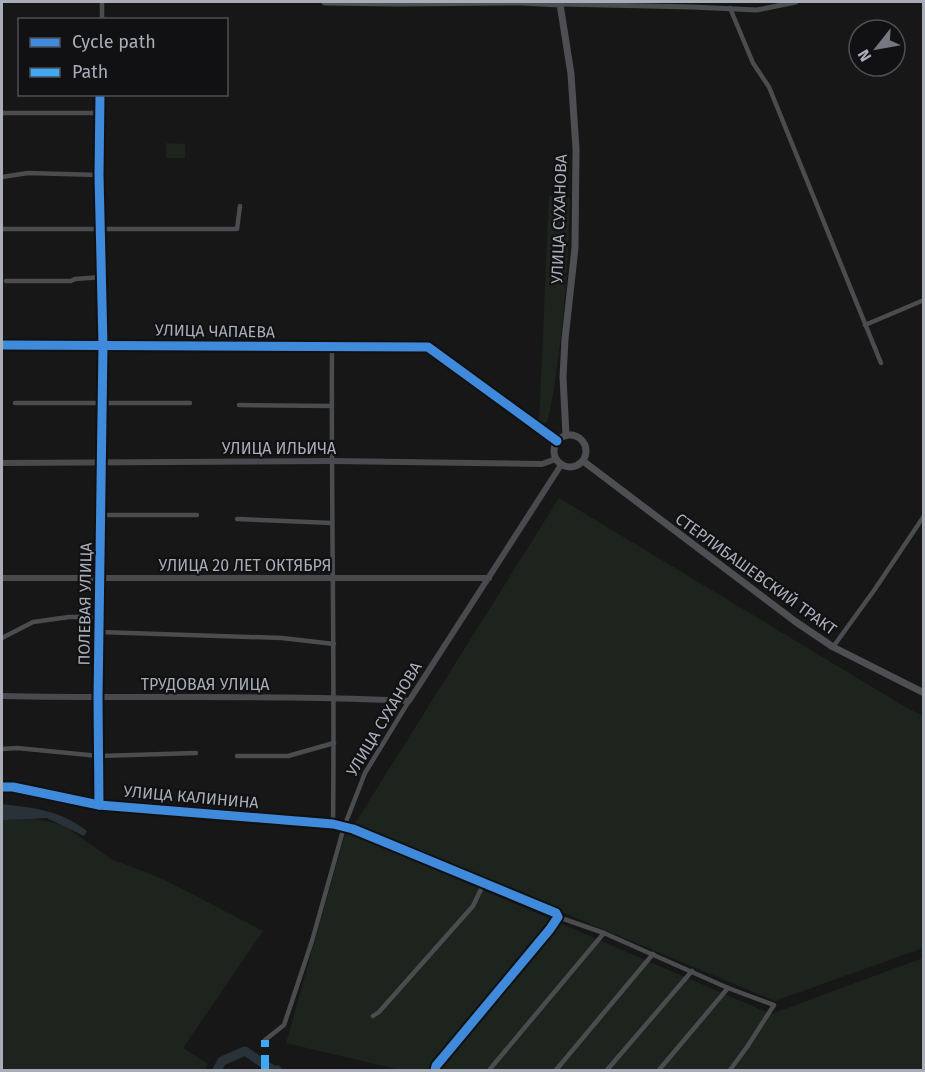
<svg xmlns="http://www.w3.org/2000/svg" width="925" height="1072" viewBox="0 0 925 1072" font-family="'Fira Sans',sans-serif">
	<rect width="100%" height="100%" fill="#171717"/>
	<g fill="#1d241e">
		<polygon points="166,143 185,144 185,158 166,158"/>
		<path d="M549 196H568L570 199C568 252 566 306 558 359 555 380 553 401 547 422L539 425Z"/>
		<polygon points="559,498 907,708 923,716 923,948 775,1001 354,825"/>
		<polygon points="8,813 63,825 111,859 163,879 263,931 183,1048 208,1064 205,1070 2,1070 2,815"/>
		<polygon points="346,831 771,1014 923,958 923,1070 400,1070 286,1043"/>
	</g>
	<path fill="#2a3239" d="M2 804C34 808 60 810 87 831L84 836 47 818 2 820Z"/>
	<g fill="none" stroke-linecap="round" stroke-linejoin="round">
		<polyline stroke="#2a3239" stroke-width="9" points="217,1070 222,1061 245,1051 273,1070 277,1070"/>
		<g stroke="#4b4c50" stroke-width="4.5">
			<polyline points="730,8 753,63 769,87 881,363"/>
			<polyline points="102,20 102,2"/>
			<polyline points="2,113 100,113"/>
			<polyline points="2,177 28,173 99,175"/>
			<polyline points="2,229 237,229 240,206"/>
			<polyline points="6,281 71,281 75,279 102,277"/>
			<polyline points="865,325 924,300"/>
			<path d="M332 347C331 506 335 665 333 824"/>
			<polyline points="15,403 190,403"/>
			<polyline points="239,405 332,406"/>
			<polyline points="101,515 197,515"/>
			<polyline points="237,519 332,523"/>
			<polyline points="99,632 282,638 334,644"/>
			<polyline points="2,638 33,622 69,617 100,617"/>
			<polyline points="833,647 875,589 924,516"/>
			<polyline points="2,749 17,748 99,756 196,753"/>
			<polyline points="237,756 288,756 334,743"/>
			<polyline points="2,787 13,787 99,805 333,824 353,829 556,913 558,917 550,929 436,1066 435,1070"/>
			<polyline points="99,805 98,698 103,345 99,175 100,94"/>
			<polyline points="558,917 604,933 728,988 774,1005 747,1047 730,1070"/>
			<polyline points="373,1016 379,1012 473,906 484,883"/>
			<polyline points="265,1040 284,1025 312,941 344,827 365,773 409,701"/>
			<polyline points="490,1069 604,933"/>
			<polyline points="556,1070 653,954"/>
			<polyline points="607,1070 692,971"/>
			<polyline points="659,1070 728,988"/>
		</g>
		<g stroke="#4b4c50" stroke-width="5">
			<polyline points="560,4 692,7 757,10 796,2"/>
			<polyline points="2,345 428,347 557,441"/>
		</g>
		<g stroke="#4a4a4e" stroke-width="6">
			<polyline points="2,463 332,461 542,464 556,459"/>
			<polyline points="2,578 489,578"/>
			<path d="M2 696C137 699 273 694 409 701L561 465"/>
		</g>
		<g stroke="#4d4f52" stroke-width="7">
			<polyline points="325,2 398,3 522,2 560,4 571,74 576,149 575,248 565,339 563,377 566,435"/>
			<circle cx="570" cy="451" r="16"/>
			<polyline points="583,461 796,622 833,647 924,693"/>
		</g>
		<polyline stroke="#3fa9f5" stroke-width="8" stroke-dasharray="15 8" stroke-linecap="butt" points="265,1070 265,1040"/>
		<g stroke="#111113" stroke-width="13">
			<g id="cycleway">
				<polyline points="2,345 428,347 557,441"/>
				<polyline points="2,787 13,787 99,805 333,824 353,829 556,913 558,917 550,929 436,1066 435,1070"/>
				<polyline points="99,805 98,698 103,345 99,175 100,94"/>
			</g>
		</g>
		<use href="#cycleway" stroke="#408adc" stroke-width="9"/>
	</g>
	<g text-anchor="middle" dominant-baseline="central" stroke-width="4.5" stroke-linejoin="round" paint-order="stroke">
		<g font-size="16" fill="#a8adb8" stroke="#111113">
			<text transform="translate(559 219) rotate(-88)">УЛИЦА СУХАНОВА</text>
			<text transform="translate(215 331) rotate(1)">УЛИЦА ЧАПАЕВА</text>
			<text x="279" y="448">УЛИЦА ИЛЬИЧА</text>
			<text x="245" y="565">УЛИЦА 20 ЛЕТ ОКТЯБРЯ</text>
			<text transform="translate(756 574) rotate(36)">СТЕРЛИБАШЕВСКИЙ ТРАКТ</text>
			<text transform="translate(85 604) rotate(-89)">ПОЛЕВАЯ УЛИЦА</text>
			<text x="205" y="684">ТРУДОВАЯ УЛИЦА</text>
			<text transform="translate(384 719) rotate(-59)">УЛИЦА СУХАНОВА</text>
			<text transform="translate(191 797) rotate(5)">УЛИЦА КАЛИНИНА</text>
		</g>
	</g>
	<rect width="925" height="1072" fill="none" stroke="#a8adb8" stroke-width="6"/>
	<rect x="18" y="18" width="210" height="78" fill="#111113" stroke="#4d4f55" stroke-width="1.5"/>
	<rect x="30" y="38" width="30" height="9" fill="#408adc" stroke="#4d4f55" stroke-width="1.5"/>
	<text x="72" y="48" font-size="18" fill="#a8adb8">Cycle path</text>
	<rect x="30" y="68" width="30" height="9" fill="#3fa9f5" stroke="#4d4f55" stroke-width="1.5"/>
	<text x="72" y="78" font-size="18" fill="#a8adb8">Path</text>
	<g transform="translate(877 48) rotate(239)"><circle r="28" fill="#111113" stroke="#4d4f55" stroke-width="1.5"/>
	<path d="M0-4.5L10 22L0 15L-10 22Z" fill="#757880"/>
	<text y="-9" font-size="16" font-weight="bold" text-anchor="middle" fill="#a8adb8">N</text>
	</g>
</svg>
